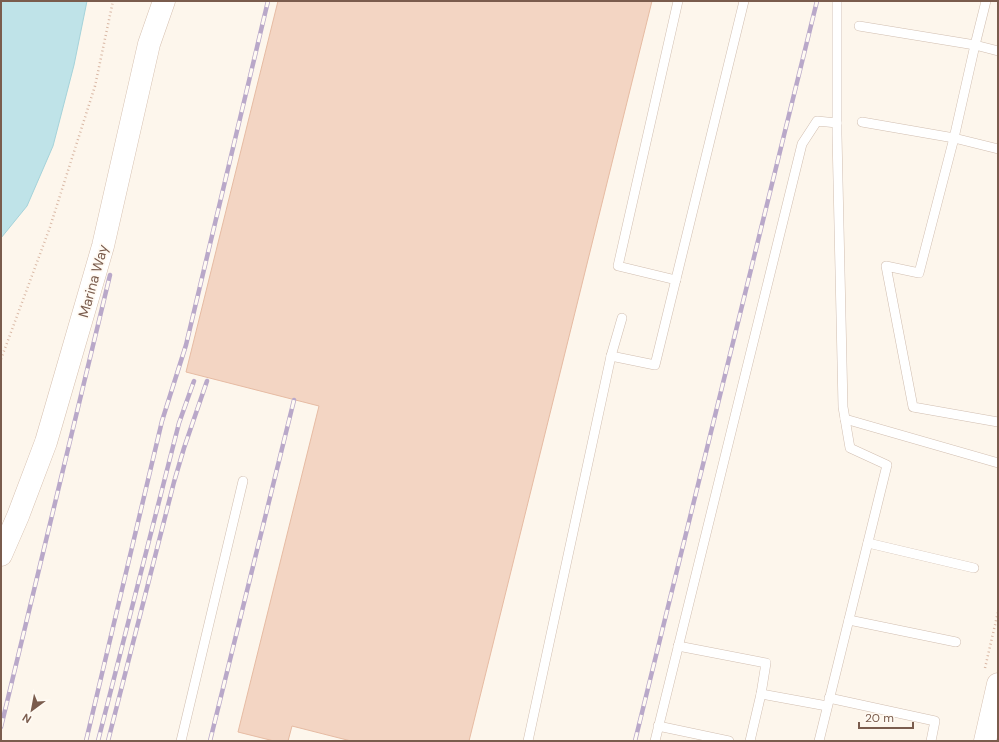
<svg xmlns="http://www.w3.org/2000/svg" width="999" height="742" viewBox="0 0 999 742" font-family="'DM Sans',sans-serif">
	<rect width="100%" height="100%" fill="#fdf6ec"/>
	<polygon fill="#bfe3e8" stroke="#a5d3da" points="1,1 87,1 74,65 53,146 27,206 1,238"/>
	<polygon fill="#f3d5c3" stroke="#e6bba3" points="278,1 652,1 469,741 351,741 292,726 288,741 274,741 238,732 319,406 186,372"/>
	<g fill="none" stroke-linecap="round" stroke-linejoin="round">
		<g stroke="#d1beb0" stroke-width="10">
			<g id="lane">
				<polyline points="859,26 975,45 986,1"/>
				<polyline points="862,122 954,138 975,45 998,51"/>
				<polyline points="998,149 954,138 919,273 886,266 913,407 998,422"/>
				<polyline points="676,280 618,266 678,1"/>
				<polyline points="611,356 655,365 744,1"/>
				<polyline points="845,419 998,463"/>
				<polyline points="868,543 974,568"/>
				<polyline points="849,620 956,642"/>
				<polyline points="678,646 766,663 761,694"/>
				<polyline points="829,698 935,721 931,741"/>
				<polyline points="658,726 729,741"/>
				<polyline points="181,741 243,481"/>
				<polyline points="528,741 611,356 622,318"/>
				<polyline points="655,741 802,144 817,121 837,123"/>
				<polyline points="750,741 761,694 827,706"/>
				<polyline points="819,741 887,465 850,448 843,407 837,135 837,1"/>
			</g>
		</g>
		<g stroke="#d6c0b0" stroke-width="23">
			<g id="secondary">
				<polyline points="1,555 18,516 46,442 103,246 149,44 164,1"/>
				<polyline points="985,741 998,684"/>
			</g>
		</g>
		<g stroke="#d9b8a5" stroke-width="2.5" stroke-dasharray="1 3" stroke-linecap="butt">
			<polyline points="1,359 50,227 95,86 113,1"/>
			<polyline points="985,668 998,612"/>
		</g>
		<use href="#lane" stroke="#fff" stroke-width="9"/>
		<use href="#secondary" stroke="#fff" stroke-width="22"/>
		<g stroke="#b9a8c9" stroke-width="4.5">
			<g id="rail">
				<polyline points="1,727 110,275"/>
				<polyline points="86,741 162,421 186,345 268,1"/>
				<polyline points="98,741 179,423 194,381"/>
				<polyline points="108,741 174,482 184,448 207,381"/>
				<polyline points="210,741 294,400"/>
				<polyline points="635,741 817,1"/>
			</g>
		</g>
		<use href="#rail" stroke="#fffaf3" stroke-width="3" stroke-dasharray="9" stroke-linecap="butt"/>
	</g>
	<g text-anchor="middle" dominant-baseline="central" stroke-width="3.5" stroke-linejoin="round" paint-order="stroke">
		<g font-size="14" fill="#7a5c4d" stroke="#fffaf3">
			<text transform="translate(93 281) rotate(-74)">Marina Way</text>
		</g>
	</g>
	<rect width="999" height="742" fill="none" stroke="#7a5c4d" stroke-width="4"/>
	<g transform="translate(32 710) rotate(212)" stroke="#fffaf3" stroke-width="3" paint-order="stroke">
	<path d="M0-3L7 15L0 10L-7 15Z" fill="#7a5c4d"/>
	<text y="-6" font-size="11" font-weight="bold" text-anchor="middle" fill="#7a5c4d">N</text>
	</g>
	<path d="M859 722v6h54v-6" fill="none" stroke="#7a5c4d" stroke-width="2"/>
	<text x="865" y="722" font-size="12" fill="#7a5c4d" stroke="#fffaf3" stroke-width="3" paint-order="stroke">20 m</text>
</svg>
